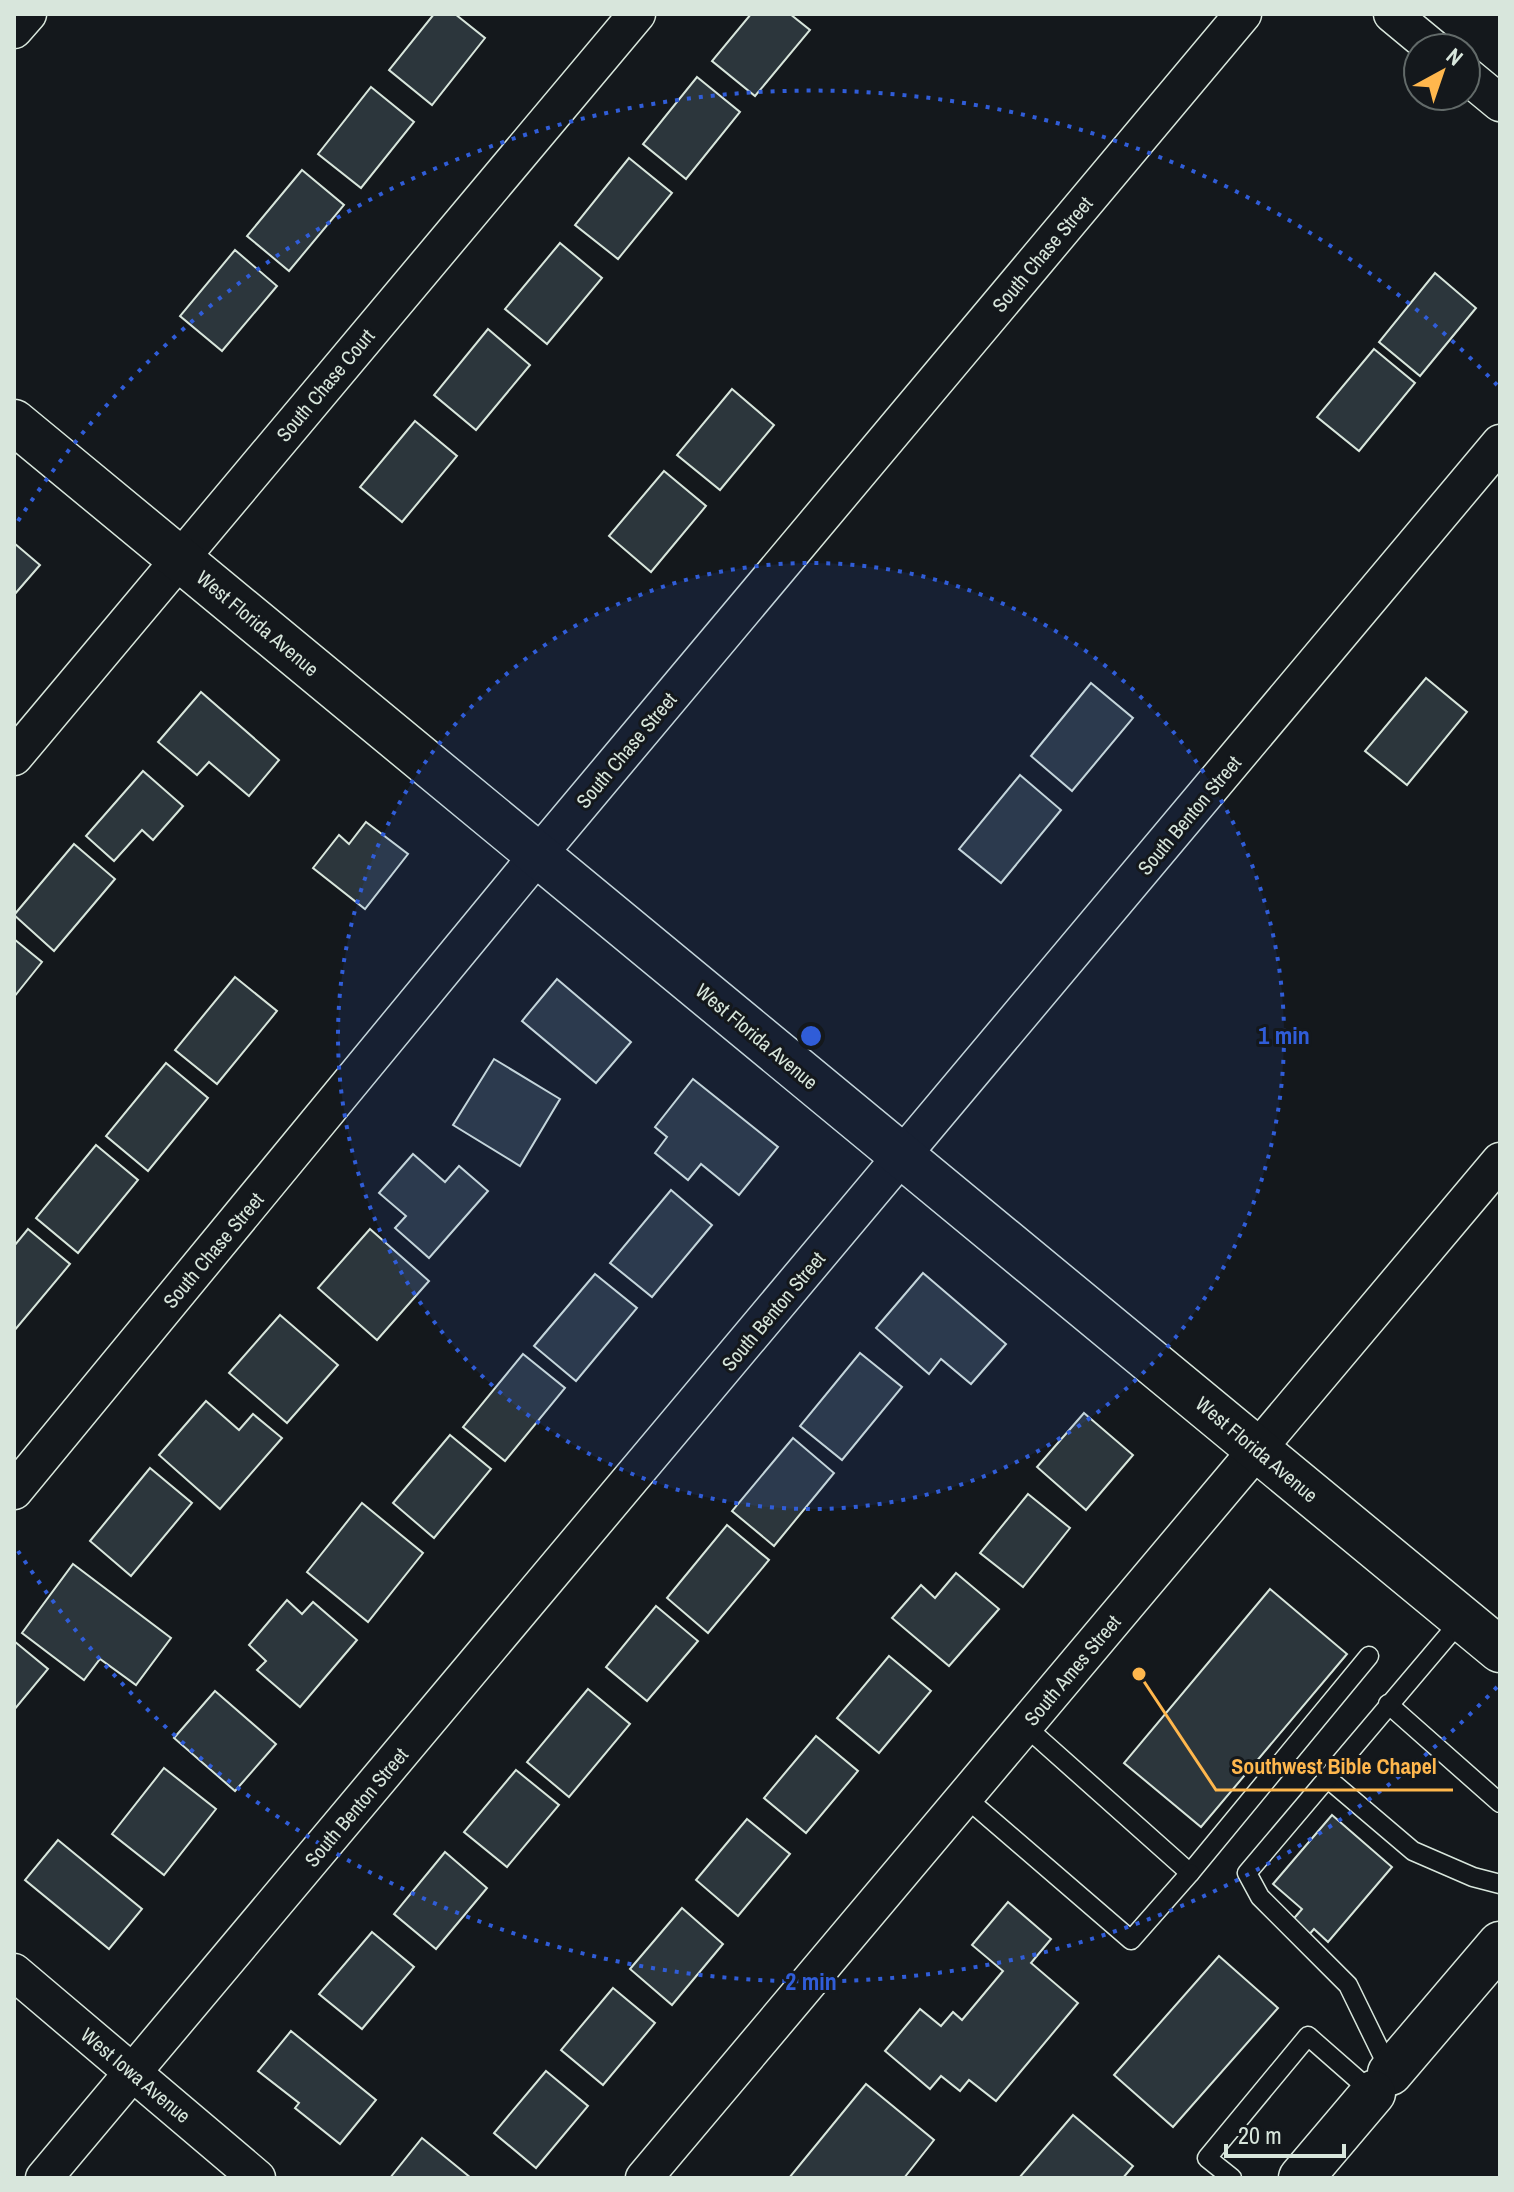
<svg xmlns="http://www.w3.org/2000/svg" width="1514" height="2192" viewBox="0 0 1514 2192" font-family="'Archivo Narrow',sans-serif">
	<rect width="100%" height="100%" fill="#14181c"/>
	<g fill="#2c363c" stroke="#d8e6dc" stroke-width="2">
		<polygon points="434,14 455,14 485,38 432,105 389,70"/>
		<polygon points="751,14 790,14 810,30 755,96 712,61"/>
		<polygon points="697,77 740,112 686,179 643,144"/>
		<polygon points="371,87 414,122 361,188 318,154"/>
		<polygon points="629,158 672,193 618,259 575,225"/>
		<polygon points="302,170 344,205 289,271 247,236"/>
		<polygon points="560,243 602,278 547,344 505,309"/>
		<polygon points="235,250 277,286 222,351 180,316"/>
		<polygon points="1435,273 1476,308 1420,376 1379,342"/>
		<polygon points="488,329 530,365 476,430 434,395"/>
		<polygon points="1374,349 1415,383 1359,451 1317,417"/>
		<polygon points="732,389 774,425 720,490 677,455"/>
		<polygon points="415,421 457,456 402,522 360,487"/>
		<polygon points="664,471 706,506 651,572 609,536"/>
		<polygon points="14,543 40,565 14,595"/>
		<polygon points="1426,678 1467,712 1407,785 1365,751"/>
		<polygon points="1091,683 1133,718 1072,791 1031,756"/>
		<polygon points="201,692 279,760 249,796 209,762 197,775 158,742"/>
		<polygon points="143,771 183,806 153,840 142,830 114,861 86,836"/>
		<polygon points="1020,775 1061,810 1001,883 959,849"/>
		<polygon points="366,822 408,854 365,909 313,868 339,835 349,844"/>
		<polygon points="74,844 115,879 54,951 14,915"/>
		<polygon points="14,939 42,962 14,997"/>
		<polygon points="235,977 277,1011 217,1084 175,1050"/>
		<polygon points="557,979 631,1042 596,1083 522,1021"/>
		<polygon points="494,1059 560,1099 520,1166 453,1125"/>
		<polygon points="166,1063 208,1098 148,1171 106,1136"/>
		<polygon points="693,1079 778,1147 739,1195 701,1164 688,1180 655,1153 667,1137 655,1127"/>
		<polygon points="96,1145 138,1180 78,1253 36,1218"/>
		<polygon points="413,1154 445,1182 459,1166 488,1191 429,1258 395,1228 406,1216 379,1193"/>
		<polygon points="671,1190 712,1225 652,1297 610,1263"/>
		<polygon points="28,1229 70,1264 14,1331 14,1246"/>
		<polygon points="370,1229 429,1281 377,1340 318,1288"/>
		<polygon points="923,1273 1006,1344 971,1384 941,1359 929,1374 876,1328"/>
		<polygon points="595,1274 637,1308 576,1381 534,1346"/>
		<polygon points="280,1315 338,1365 287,1423 229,1373"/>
		<polygon points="860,1353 902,1387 842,1460 800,1426"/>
		<polygon points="523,1354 565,1388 505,1461 463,1427"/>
		<polygon points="206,1401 239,1430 253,1414 282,1438 220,1509 159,1455"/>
		<polygon points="1084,1413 1133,1455 1086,1510 1037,1467"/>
		<polygon points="450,1435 491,1469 434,1538 393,1503"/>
		<polygon points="793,1438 834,1473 774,1546 732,1511"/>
		<polygon points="150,1468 192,1503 131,1576 90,1541"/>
		<polygon points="1028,1494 1070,1528 1023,1587 980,1553"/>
		<polygon points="362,1503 423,1553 368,1622 307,1572"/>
		<polygon points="727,1525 769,1560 708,1633 667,1598"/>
		<polygon points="73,1564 171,1638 136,1685 100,1659 84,1680 22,1633"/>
		<polygon points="956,1573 999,1609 949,1666 892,1618 921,1585 935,1598"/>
		<polygon points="1270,1589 1347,1654 1201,1827 1124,1763"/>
		<polygon points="287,1600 302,1614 313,1602 357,1640 300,1707 257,1670 266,1661 249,1645"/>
		<polygon points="656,1606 698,1641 647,1701 606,1667"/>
		<polygon points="14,1641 48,1669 14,1710"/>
		<polygon points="889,1656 931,1691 879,1753 837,1718"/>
		<polygon points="588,1689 630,1724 569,1797 527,1762"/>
		<polygon points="215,1691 276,1744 235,1791 174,1738"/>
		<polygon points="816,1736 858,1771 806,1833 764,1798"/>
		<polygon points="164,1768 216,1809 164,1875 112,1834"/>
		<polygon points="516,1770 559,1805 507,1867 464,1832"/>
		<polygon points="1332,1815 1392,1867 1328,1942 1314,1929 1307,1937 1290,1923 1302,1909 1273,1884"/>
		<polygon points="747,1819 790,1854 738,1916 696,1880"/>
		<polygon points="58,1840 142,1909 109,1949 25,1880"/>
		<polygon points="445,1852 487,1888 436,1949 394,1914"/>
		<polygon points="1008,1902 1051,1939 1031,1963 1078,2003 996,2101 969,2080 960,2091 941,2076 930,2089 885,2051 920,2009 941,2026 953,2012 962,2020 1003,1971 972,1945"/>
		<polygon points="682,1908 723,1944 672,2005 630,1969"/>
		<polygon points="372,1932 414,1967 362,2029 319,1994"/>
		<polygon points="1219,1956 1278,2008 1173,2127 1114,2075"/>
		<polygon points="613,1988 655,2023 603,2085 561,2050"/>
		<polygon points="291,2031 376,2100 340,2144 295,2108 299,2103 258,2071"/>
		<polygon points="546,2071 588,2106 536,2168 494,2133"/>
		<polygon points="866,2084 934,2140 904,2178 789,2178"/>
		<polygon points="1073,2115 1133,2166 1123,2178 1019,2178"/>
		<polygon points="422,2138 471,2178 390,2178"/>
	</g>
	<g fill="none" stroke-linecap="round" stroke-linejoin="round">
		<g stroke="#d8e6dc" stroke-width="21">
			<g id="service">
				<polyline points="1388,1704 1500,1803"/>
				<polyline points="1025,1726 1190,1873 1369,1656"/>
				<polyline points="1327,1778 1413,1851 1473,1877 1500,1884"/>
				<polyline points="965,1797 1131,1940 1190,1873"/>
				<polyline points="1390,2071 1348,1985 1260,1897 1247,1873 1462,1619"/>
				<polyline points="1232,2178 1207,2158 1308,2036 1373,2093"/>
			</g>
		</g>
		<g stroke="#d8e6dc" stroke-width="39">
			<g id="minor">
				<polyline points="1392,14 1433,48"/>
				<polyline points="14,30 28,14"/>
				<polyline points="1466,75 1500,103"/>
				<polyline points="14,757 637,14"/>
				<polyline points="14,1491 538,855 1243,14"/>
				<polyline points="14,1972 257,2178"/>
				<polyline points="44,2178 1500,443"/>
				<polyline points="644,2178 1500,1161"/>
			</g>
		</g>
		<g stroke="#d8e6dc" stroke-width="47">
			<polyline id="tertiary" points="14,422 1500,1650"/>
		</g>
		<g stroke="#d8e6dc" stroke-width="47">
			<g id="primary">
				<polyline points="1390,2073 1500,1944"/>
				<polyline points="1301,2178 1373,2093"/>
			</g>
		</g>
		<use href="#service" stroke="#14181c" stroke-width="18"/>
		<use href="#minor" stroke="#14181c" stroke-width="36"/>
		<use href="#tertiary" stroke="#14181c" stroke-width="44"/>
		<use href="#primary" stroke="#14181c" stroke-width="44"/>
	</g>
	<circle cx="811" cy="1036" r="473" fill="#305dd8" fill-opacity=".12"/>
	<g fill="none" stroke="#305dd8" stroke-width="4" stroke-dasharray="4 8">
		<circle cx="811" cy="1036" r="473"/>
		<path d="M1497 1687A946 946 0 0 1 18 1551M18 521A946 946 0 0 1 1497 385"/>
	</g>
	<g text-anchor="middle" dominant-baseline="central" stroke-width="6" stroke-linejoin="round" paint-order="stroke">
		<g font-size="20" fill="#d8e6dc" stroke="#14181c">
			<text transform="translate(1042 254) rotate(-50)">South Chase Street</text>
			<text transform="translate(325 385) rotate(-50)">South Chase Court</text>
			<text transform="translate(258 623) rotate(40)">West Florida Avenue</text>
			<text transform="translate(626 750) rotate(-50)">South Chase Street</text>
			<text transform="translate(1189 815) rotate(-50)">South Benton Street</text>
			<text transform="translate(757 1036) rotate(40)">West Florida Avenue</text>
			<text transform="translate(213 1250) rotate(-50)">South Chase Street</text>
			<text transform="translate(773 1311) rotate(-50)">South Benton Street</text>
			<text transform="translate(1257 1449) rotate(40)">West Florida Avenue</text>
			<text transform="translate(1072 1670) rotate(-50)">South Ames Street</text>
			<text transform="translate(356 1807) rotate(-50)">South Benton Street</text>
			<text transform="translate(136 2075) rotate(40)">West Iowa Avenue</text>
		</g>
	</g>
	<circle cx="811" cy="1036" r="12" fill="#305dd8" stroke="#14181c" stroke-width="4"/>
	<g font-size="24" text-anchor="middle" font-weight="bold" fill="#305dd8" stroke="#14181c" stroke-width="6" stroke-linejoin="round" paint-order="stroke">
		<text x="1284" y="1044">1 min</text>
		<text x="811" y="1990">2 min</text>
	</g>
	<path fill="none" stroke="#ffb74d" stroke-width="3" d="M1139 1674L1216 1790H1453"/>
	<circle fill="#ffb74d" stroke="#14181c" stroke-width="3" cx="1139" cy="1674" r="8"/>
	<g font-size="22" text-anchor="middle" font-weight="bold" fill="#ffb74d" stroke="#14181c" stroke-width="6" stroke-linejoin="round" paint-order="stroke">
		<text x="1334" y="1774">Southwest Bible Chapel</text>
	</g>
	<rect width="1514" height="2192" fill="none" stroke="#d8e6dc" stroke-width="32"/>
	<g transform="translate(1442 72) rotate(40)"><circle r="38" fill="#14181c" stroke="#626a69" stroke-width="2"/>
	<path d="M0-6L14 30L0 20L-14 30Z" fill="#ffb74d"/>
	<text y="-12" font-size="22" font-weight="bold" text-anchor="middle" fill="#d8e6dc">N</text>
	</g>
	<path d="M1226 2144v12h118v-12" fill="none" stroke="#d8e6dc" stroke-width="4"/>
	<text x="1238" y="2144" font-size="24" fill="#d8e6dc" stroke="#14181c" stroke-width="6" paint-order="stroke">20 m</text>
</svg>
